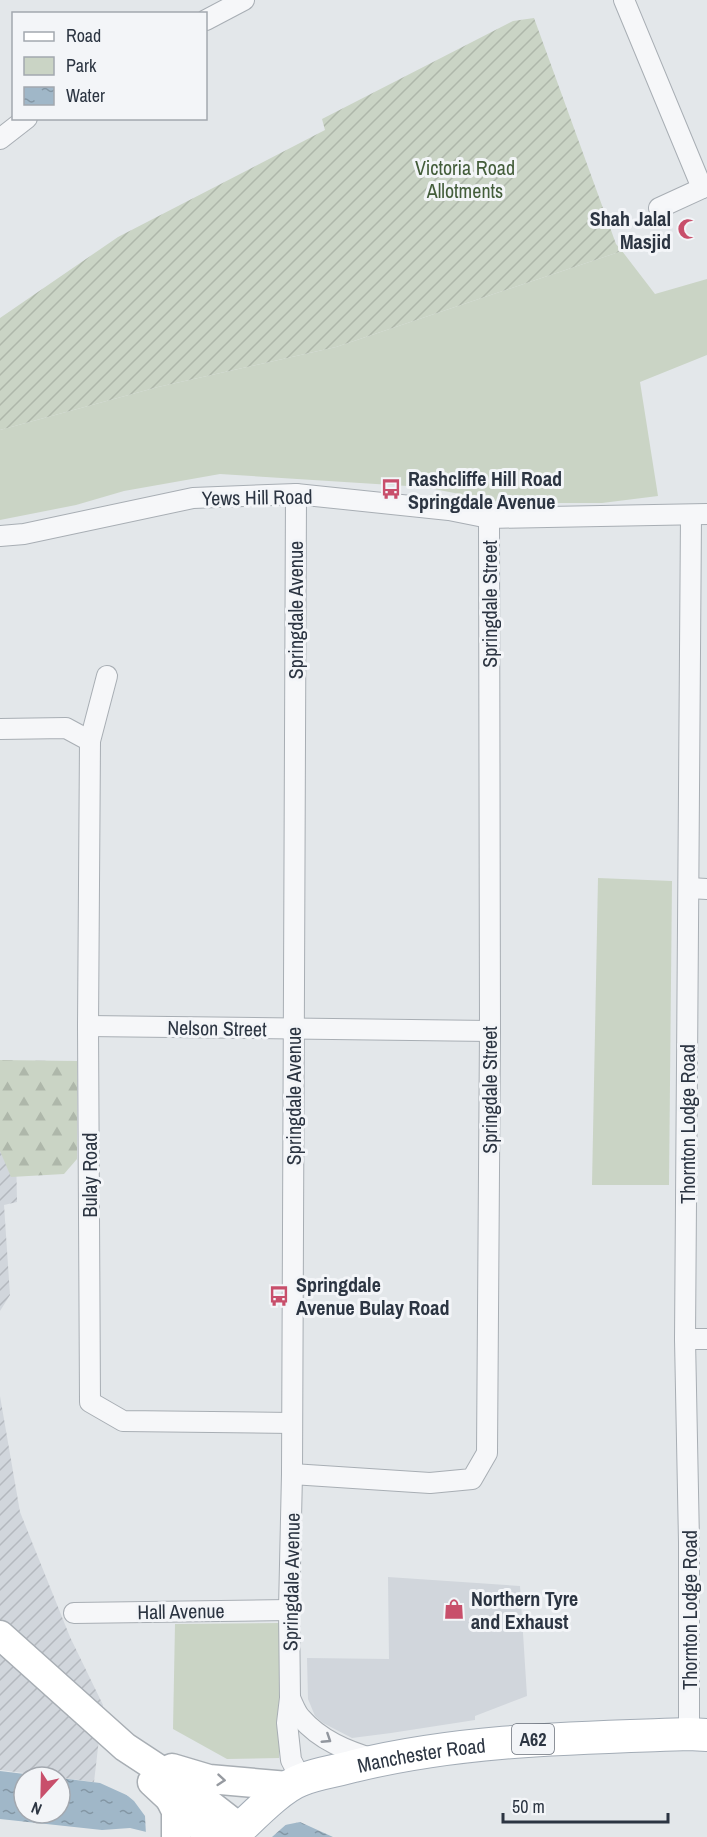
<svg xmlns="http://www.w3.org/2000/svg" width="707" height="1837" viewBox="0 0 707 1837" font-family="'Archivo Narrow',sans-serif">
	<defs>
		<pattern id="industrial-furrows" width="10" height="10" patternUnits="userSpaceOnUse" patternTransform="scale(1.5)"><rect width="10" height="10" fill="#d1d6dc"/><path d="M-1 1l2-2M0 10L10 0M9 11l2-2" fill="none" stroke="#b4b8be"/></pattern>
		<pattern id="forest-firs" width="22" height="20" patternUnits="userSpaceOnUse" patternTransform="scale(1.5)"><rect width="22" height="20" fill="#cad4c5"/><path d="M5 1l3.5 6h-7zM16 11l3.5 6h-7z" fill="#aeb7aa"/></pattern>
		<pattern id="garden-furrows" width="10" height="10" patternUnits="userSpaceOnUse" patternTransform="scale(1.5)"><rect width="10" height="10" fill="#cad4c5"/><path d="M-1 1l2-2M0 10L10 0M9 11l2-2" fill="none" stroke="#aeb7aa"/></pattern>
		<pattern id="water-ripples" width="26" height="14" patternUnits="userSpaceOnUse" patternTransform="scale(1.5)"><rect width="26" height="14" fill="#a0b7c8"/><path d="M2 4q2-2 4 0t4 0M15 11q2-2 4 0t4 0" fill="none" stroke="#8396a4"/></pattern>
	</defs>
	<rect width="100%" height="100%" fill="#e3e7ea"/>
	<polygon fill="#d1d6dc" points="388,1577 520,1586 527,1696 475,1716 475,1720 391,1733 352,1738 323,1723 315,1716 308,1699 307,1658 389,1659"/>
	<g fill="url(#industrial-furrows)">
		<polygon points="0,1150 16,1152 17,1202 4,1205 10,1295 0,1311"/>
		<polygon points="0,1396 20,1512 70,1637 103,1705 94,1782 0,1770"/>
	</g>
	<polygon fill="url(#forest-firs)" points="0,1060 77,1061 77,1159 64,1174 11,1177 0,1151"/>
	<g fill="#cad4c5">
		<polygon points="622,251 655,294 707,279 707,355 640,382 658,496 602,503 507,503 423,487 220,474 124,491 76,505 0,520 0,430 158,387 336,347"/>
		<polygon points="598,878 672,881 669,1185 592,1185"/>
		<polygon points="279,1623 279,1758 227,1759 173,1729 175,1624"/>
	</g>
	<polygon fill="url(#garden-furrows)" points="534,18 616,244 622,251 336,347 158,387 0,430 0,318 118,237 325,130 322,119 513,21"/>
	<polygon fill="url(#water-ripples)" points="0,1771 49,1777 24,1777 24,1813 60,1813 60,1778 100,1783 142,1802 280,1826 300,1822 333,1837 167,1837 130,1828 102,1830 0,1819"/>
	<polygon fill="#e3e7ea" points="117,1787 178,1811 280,1823 290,1821 272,1837 154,1837 146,1835 145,1816 134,1801"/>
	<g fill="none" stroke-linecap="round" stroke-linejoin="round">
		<g stroke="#a8aeb4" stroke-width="22">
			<g id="minor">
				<polyline points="624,0 702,188"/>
				<polyline points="206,20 244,0"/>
				<polyline points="0,139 27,118"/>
				<polyline points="659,208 707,186"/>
				<polyline points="296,494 292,1474 289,1610 290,1698 287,1723 291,1760 301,1779"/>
				<polyline points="0,536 24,534 193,498 296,494 449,510 489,518 707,514"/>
				<polyline points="0,729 66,728 90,741 88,1026 90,1402 123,1421 292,1423"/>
				<polyline points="90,741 107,676"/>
				<polyline points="689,888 707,889"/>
				<polyline points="88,1026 490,1031"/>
				<polyline points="685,1339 707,1339"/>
				<polyline points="292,1474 430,1483 472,1479 487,1453 490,1031 489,518"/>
				<polyline points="74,1613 289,1610"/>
				<path d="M290 1698C293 1704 296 1713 301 1718 320 1740 347 1751 374 1759"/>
				<polyline points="689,1734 689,1542 685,1339 691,515"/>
			</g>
		</g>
		<g stroke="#a8aeb4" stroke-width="31">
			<g id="secondary">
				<polyline points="0,1635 125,1747 195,1793 240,1828"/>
				<polyline points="172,1768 209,1779 288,1786"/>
				<polyline points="152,1782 211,1837"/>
				<polyline points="169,1797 176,1811 176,1837"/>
			</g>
		</g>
		<g stroke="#a3acb6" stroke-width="34">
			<g id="primary">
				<path id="s1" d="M231 1837C249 1821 279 1788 301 1780 318 1773 337 1771 354 1766 464 1739 577 1738 689 1734L707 1735"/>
			</g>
		</g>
		<use href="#minor" stroke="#f6f7f9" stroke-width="20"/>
		<use href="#secondary" stroke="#fff" stroke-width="28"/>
		<use href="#primary" stroke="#fff" stroke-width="32"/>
	</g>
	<defs><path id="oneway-chevron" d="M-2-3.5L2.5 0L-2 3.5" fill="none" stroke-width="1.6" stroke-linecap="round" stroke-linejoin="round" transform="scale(1.5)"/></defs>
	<use stroke="#91969e" href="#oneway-chevron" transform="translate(327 1739) rotate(33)"/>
	<use stroke="#969aa0" href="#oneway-chevron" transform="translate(221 1780) rotate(5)"/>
	<defs>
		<g id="mosque-bare" transform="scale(1.62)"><path d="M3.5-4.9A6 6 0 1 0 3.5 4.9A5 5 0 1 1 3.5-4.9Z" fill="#c84f6b" stroke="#f3f5f8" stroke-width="2.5" paint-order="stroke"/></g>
		<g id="bus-bare" transform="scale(1.62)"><path d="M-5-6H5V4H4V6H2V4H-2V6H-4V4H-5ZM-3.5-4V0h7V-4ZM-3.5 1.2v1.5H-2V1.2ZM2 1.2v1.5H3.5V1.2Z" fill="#c84f6b" stroke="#f3f5f8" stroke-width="2.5" paint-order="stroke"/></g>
		<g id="shop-bare" transform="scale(1.62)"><path d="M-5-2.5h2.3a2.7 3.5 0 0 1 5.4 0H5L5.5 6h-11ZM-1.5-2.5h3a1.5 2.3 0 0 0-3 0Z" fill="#c84f6b" stroke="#f3f5f8" stroke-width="2.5" paint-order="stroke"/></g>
	</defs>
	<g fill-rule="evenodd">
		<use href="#mosque-bare" x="688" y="229"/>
		<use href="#bus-bare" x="391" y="489"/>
		<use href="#bus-bare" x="279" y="1296"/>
		<use href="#shop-bare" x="454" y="1609"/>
	</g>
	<g text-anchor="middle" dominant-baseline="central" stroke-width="6" stroke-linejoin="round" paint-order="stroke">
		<rect fill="#f3f5f8" stroke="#686f79" stroke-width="1.5" x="512" y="1724" width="42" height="30" rx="4.5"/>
		<g font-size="18" font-weight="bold" fill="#2c3542">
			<text x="533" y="1739">A62</text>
		</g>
		<g font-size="20" fill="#435d3a" stroke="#f3f5f8">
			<text x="465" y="167">Victoria Road<tspan x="465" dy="23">Allotments</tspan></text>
		</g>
		<g font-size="20" font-weight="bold" fill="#2c3542" stroke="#f3f5f8" text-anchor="start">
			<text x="671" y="218" text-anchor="end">Shah Jalal<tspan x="671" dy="23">Masjid</tspan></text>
			<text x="408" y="478">Rashcliffe Hill Road<tspan x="408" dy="23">Springdale Avenue</tspan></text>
			<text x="296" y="1284">Springdale<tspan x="296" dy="23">Avenue Bulay Road</tspan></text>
			<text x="471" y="1598">Northern Tyre<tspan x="471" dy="23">and Exhaust</tspan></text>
		</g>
		<g font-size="20" fill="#2c3542" stroke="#f3f5f8">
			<text transform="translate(257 497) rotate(-1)">Yews Hill Road</text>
			<text transform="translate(489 604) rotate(-90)">Springdale Street</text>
			<text transform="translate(295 610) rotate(-90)">Springdale Avenue</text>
			<text transform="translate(217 1028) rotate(1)">Nelson Street</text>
			<text transform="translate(489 1090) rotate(-90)">Springdale Street</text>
			<text transform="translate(293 1096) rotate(-90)">Springdale Avenue</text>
			<text transform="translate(687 1124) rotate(-90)">Thornton Lodge Road</text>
			<text transform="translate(89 1175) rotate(-90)">Bulay Road</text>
			<text transform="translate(291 1582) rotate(-89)">Springdale Avenue</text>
			<text transform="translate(689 1610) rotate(-90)">Thornton Lodge Road</text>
			<text transform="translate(181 1611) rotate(-1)">Hall Avenue</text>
			<text stroke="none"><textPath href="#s1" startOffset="214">Manchester Road</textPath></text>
		</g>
	</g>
	<rect x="12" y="12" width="195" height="108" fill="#f3f5f8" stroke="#a3a8af" stroke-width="1.5"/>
	<rect x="24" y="32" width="30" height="9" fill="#ffffff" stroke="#a3a8af" stroke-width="1.5"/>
	<text x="66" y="42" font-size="18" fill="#2c3542">Road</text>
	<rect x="24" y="57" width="30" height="18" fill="#cad4c5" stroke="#a3a8af" stroke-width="1.5"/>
	<text x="66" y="72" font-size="18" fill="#2c3542">Park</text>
	<rect x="24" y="87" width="30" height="18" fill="url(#water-ripples)" stroke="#a3a8af" stroke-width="1.5"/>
	<text x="66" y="102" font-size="18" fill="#2c3542">Water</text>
	<g transform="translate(42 1795) rotate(202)"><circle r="28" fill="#f3f5f8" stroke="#a3a8af" stroke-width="1.5"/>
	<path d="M0-4.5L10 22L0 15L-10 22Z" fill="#c84f6b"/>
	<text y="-9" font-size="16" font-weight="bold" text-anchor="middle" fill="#2c3542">N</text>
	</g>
	<path d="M503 1813v9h165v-9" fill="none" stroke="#2c3542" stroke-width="3"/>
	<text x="512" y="1813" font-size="18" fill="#2c3542" stroke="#f3f5f8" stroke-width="4.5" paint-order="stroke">50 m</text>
</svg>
